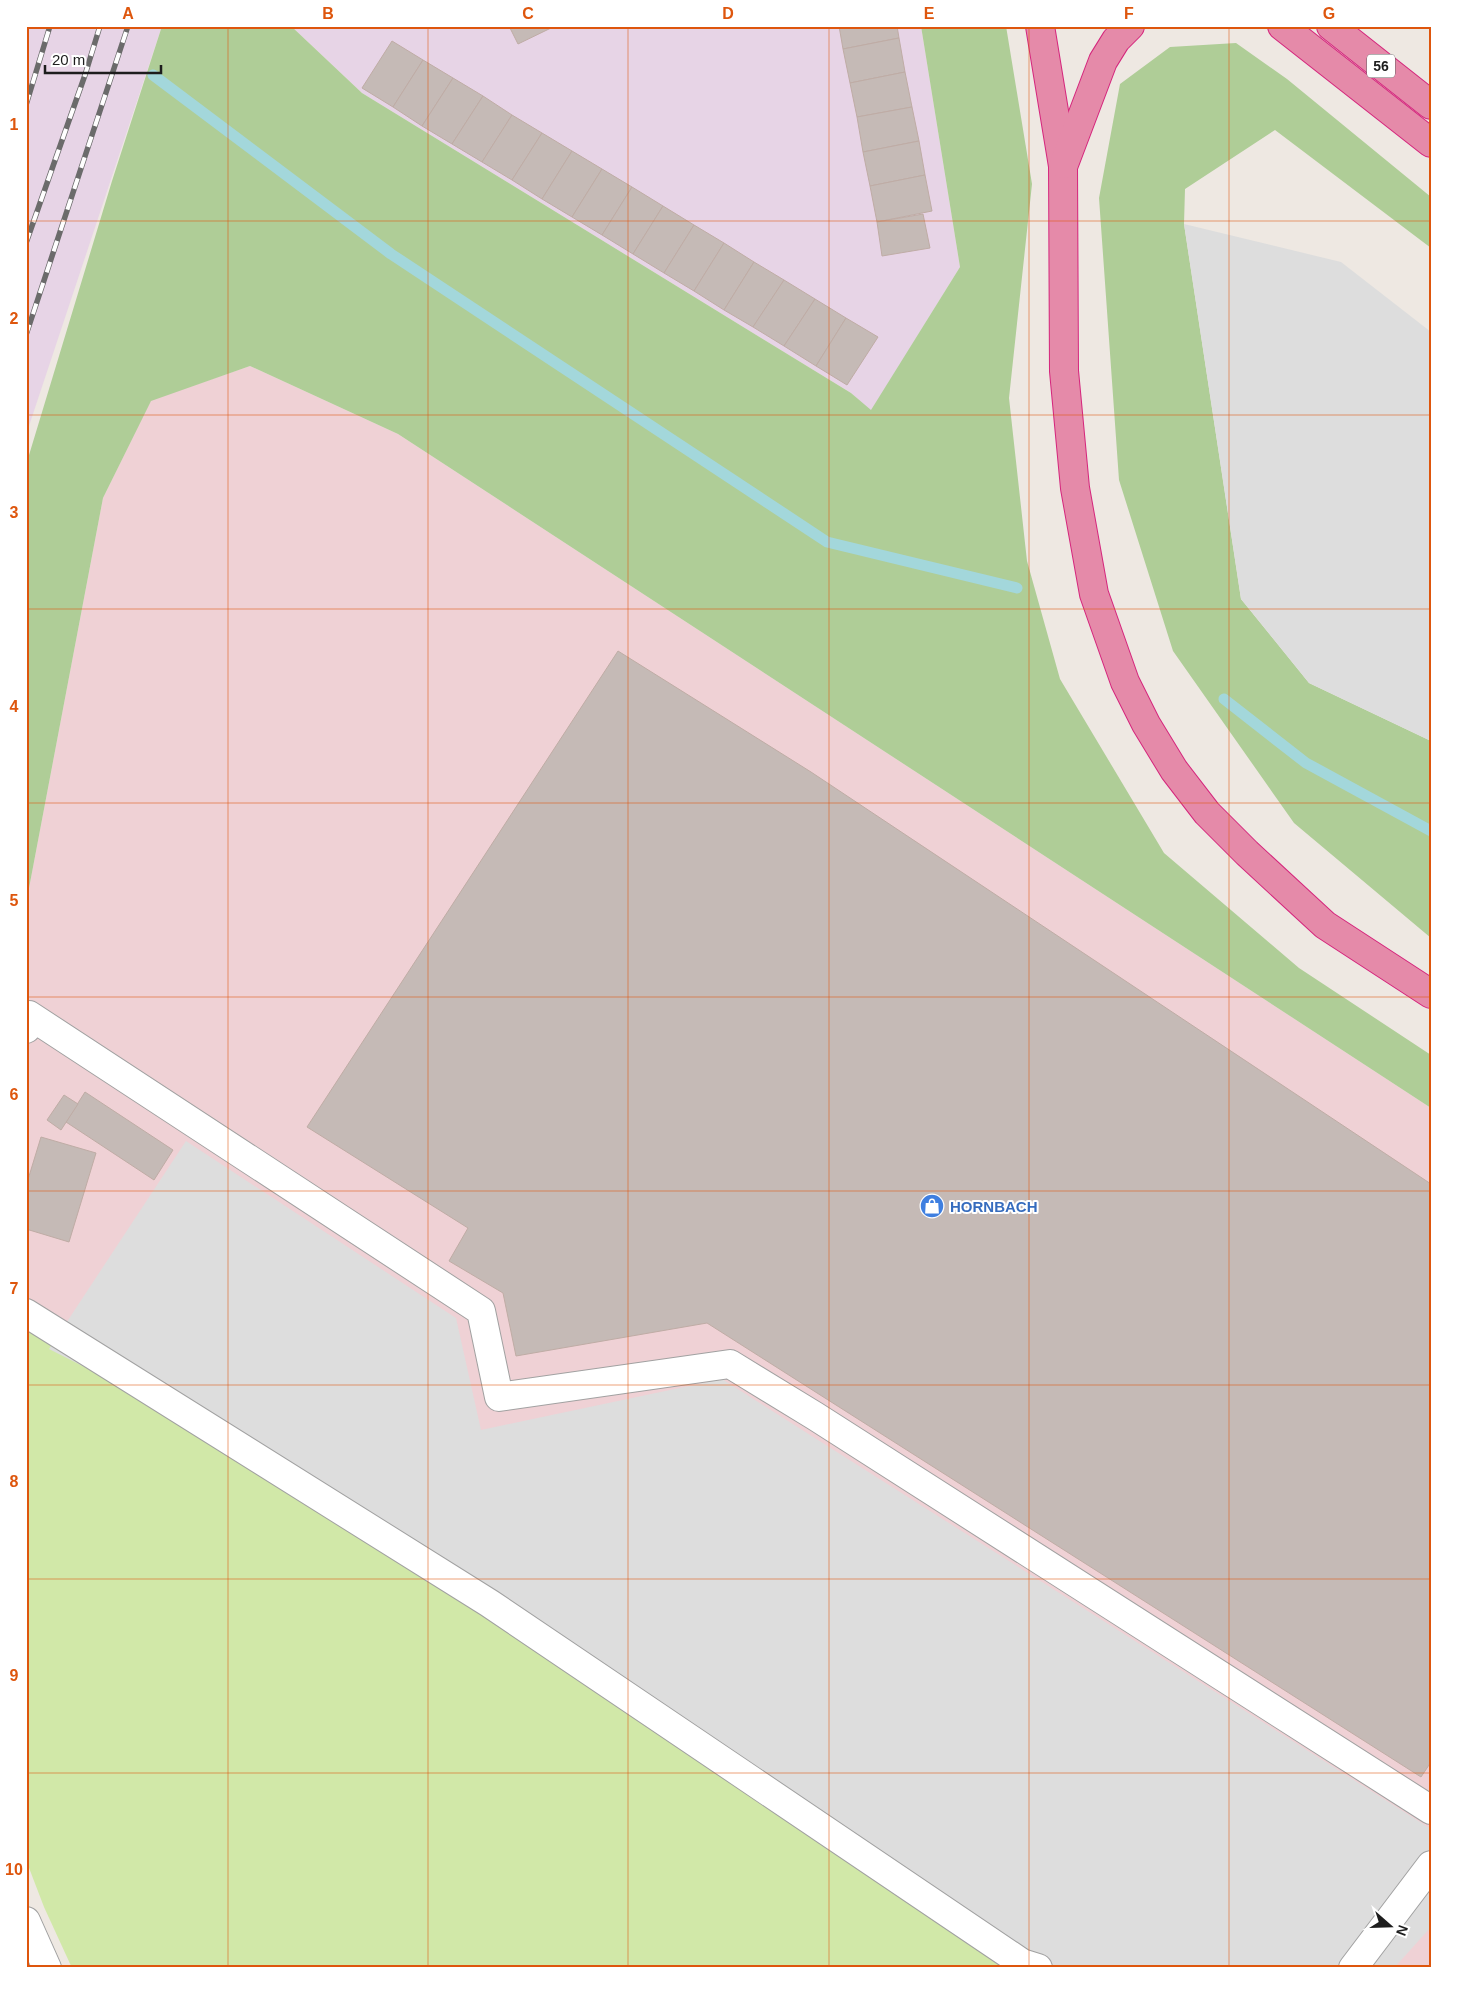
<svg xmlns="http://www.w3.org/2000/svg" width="1457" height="1994" viewBox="0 0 1457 1994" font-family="Arial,sans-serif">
	<rect width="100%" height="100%" fill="#eee8e2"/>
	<polygon fill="#efd1d5" points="250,366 398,434 1431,1108 1431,1964 1427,1968 1038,1968 26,1313 26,904 103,498 151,400"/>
	<g fill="#e7d4e6">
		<polygon points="26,26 162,26 26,435"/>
		<polygon points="291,26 921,26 960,267 871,411 851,393 362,93"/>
	</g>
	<polygon fill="#d1e8a8" points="26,1313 1038,1968 72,1968 44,1907 26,1860"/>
	<g fill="#afcd97">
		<polygon points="162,26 291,26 362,93 851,393 871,410 960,267 921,26 1006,26 1032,184 1009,398 1027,561 1060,679 1164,853 1299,968 1431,1055 1431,1108 398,434 250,366 151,401 103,498 26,904 26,465 112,181"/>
		<polygon points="1236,43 1287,79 1431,197 1431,248 1275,130 1185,189 1184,224 1241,599 1309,683 1431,741 1431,938 1294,823 1173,651 1119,480 1099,198 1120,84 1170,47"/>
	</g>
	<g fill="#ddd">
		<polygon points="1184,224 1341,262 1431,332 1431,741 1309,683 1241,599"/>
		<polygon points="186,1141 456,1318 481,1430 722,1379 1431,1829 1431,1927 1394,1968 1034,1968 235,1443 49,1349"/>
	</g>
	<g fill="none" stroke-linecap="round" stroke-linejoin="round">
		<g stroke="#a3d7db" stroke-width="11">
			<polyline points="153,75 391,254 827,542 1017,588"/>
			<polyline points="1224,699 1306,763 1431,831"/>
		</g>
	</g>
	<g fill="#c5bab6" stroke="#bfaca5">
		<polygon points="509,26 550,26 551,28 518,44"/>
		<polygon points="839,26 897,26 899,38 843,49"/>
		<polygon points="899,38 905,72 850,83 843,49"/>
		<polygon points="392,41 423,60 393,107 362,88"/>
		<polygon points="423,60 453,78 422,126 393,107"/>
		<polygon points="905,72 912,107 857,117 850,83"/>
		<polygon points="453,78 483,96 452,144 422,126"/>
		<polygon points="483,96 512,115 482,162 452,144"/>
		<polygon points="912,107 919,141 863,152 857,117"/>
		<polygon points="512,115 542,133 512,180 482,162"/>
		<polygon points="542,133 572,151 542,199 512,180"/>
		<polygon points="919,141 925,175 870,186 863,152"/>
		<polygon points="572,151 602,169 572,217 542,199"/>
		<polygon points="602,169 632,187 602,235 572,217"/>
		<polygon points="925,175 932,211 877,222 870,186"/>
		<polygon points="632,187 663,206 633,254 602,235"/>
		<polygon points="663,206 694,225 664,273 633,254"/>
		<polygon points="923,214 930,248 882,256 877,222"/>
		<polygon points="694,225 724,243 694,291 664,273"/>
		<polygon points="724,243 754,262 724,310 694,291"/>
		<polygon points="754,262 784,280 753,327 724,310"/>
		<polygon points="784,280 815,299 784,346 753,327"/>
		<polygon points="815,299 846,318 816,366 784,346"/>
		<polygon points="846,318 878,337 847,385 816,366"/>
		<polygon points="618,651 811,772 1431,1184 1431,1762 1421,1777 707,1323 516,1356 503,1293 449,1261 468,1228 307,1127"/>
		<polygon points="85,1092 173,1150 154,1180 66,1122"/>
		<polygon points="64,1095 78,1104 61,1130 47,1120"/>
		<polygon points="41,1137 96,1153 69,1242 26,1229 26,1186"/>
	</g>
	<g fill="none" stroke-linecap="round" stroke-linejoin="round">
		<g stroke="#a1a1a1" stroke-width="30">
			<g id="minor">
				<polyline points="26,1029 29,1015 481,1311 499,1397 730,1364 815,1416 1431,1810"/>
				<polyline points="26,1313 489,1603 1022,1963 1038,1968"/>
				<polyline points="26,1921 47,1968"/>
				<polyline points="1353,1968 1431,1865"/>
			</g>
		</g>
		<g stroke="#d5267d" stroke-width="30">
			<g id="highway">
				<polyline points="1040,26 1063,166 1064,371 1075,488 1094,594 1125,682 1146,724 1174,770 1207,813 1247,853 1325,925 1431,994"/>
				<polyline points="1282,26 1431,143"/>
				<polyline points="1331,26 1431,105"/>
				<polyline points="1064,164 1103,61 1116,40 1130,26"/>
			</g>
		</g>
		<use href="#minor" stroke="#fff" stroke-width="28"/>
		<use href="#highway" stroke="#e58aa9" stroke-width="28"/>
		<g stroke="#6b6b6b" stroke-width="5.5">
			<g id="rail">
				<polyline points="26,105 50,26"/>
				<polyline points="26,243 85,75 100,26"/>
				<polyline points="26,335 128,26"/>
			</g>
		</g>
		<use href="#rail" stroke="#fff" stroke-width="4" stroke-dasharray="11" stroke-linecap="butt"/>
	</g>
	<path fill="none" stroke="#de560d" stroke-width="1" stroke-opacity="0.55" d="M228 26V1968M428 26V1968M628 26V1968M829 26V1968M1029 26V1968M1229 26V1968M26 221H1431M26 415H1431M26 609H1431M26 803H1431M26 997H1431M26 1191H1431M26 1385H1431M26 1579H1431M26 1773H1431"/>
	<defs>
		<g id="shop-disc" transform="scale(1.25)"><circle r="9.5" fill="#3f7fe0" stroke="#fff"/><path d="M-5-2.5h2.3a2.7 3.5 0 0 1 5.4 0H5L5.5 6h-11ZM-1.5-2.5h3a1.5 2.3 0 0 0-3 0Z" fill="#fff"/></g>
	</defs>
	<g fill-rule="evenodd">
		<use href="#shop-disc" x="932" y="1206"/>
	</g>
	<g text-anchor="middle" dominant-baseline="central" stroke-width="4" stroke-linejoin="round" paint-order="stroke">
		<rect fill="#fff" stroke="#616161" stroke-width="1" x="1367" y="54.5" width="28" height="23" rx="4"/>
		<g font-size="14" font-weight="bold" fill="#1d1d1d">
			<text x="1381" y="66">56</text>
		</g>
		<g font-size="15" font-weight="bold" fill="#366cbe" stroke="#fff" text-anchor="start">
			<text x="950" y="1206">HORNBACH</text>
		</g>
	</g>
	<rect width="1457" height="1994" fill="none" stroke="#ffffff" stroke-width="55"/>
	<g transform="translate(1390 1926) rotate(110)" stroke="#ffffff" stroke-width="4" paint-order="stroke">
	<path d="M0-4L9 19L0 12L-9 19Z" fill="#1d1d1d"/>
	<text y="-8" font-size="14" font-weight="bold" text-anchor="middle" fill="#1d1d1d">N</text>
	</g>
	<path d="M45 65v8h116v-8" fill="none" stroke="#1d1d1d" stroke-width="2.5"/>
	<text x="52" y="65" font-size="15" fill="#1d1d1d" stroke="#ffffff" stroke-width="4" paint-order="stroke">20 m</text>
	<rect x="28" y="28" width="1402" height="1938" fill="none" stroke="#de560d" stroke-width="2"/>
	<g font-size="16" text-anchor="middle" font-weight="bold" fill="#de560d">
		<text x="128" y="19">A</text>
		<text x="328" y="19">B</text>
		<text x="528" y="19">C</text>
		<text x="728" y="19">D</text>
		<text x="929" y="19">E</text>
		<text x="1129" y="19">F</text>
		<text x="1329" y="19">G</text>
		<text x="14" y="130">1</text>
		<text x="14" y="324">2</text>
		<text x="14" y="518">3</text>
		<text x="14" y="712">4</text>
		<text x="14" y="906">5</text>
		<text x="14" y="1100">6</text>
		<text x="14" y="1294">7</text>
		<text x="14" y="1487">8</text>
		<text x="14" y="1681">9</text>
		<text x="14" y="1875">10</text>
	</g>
</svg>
